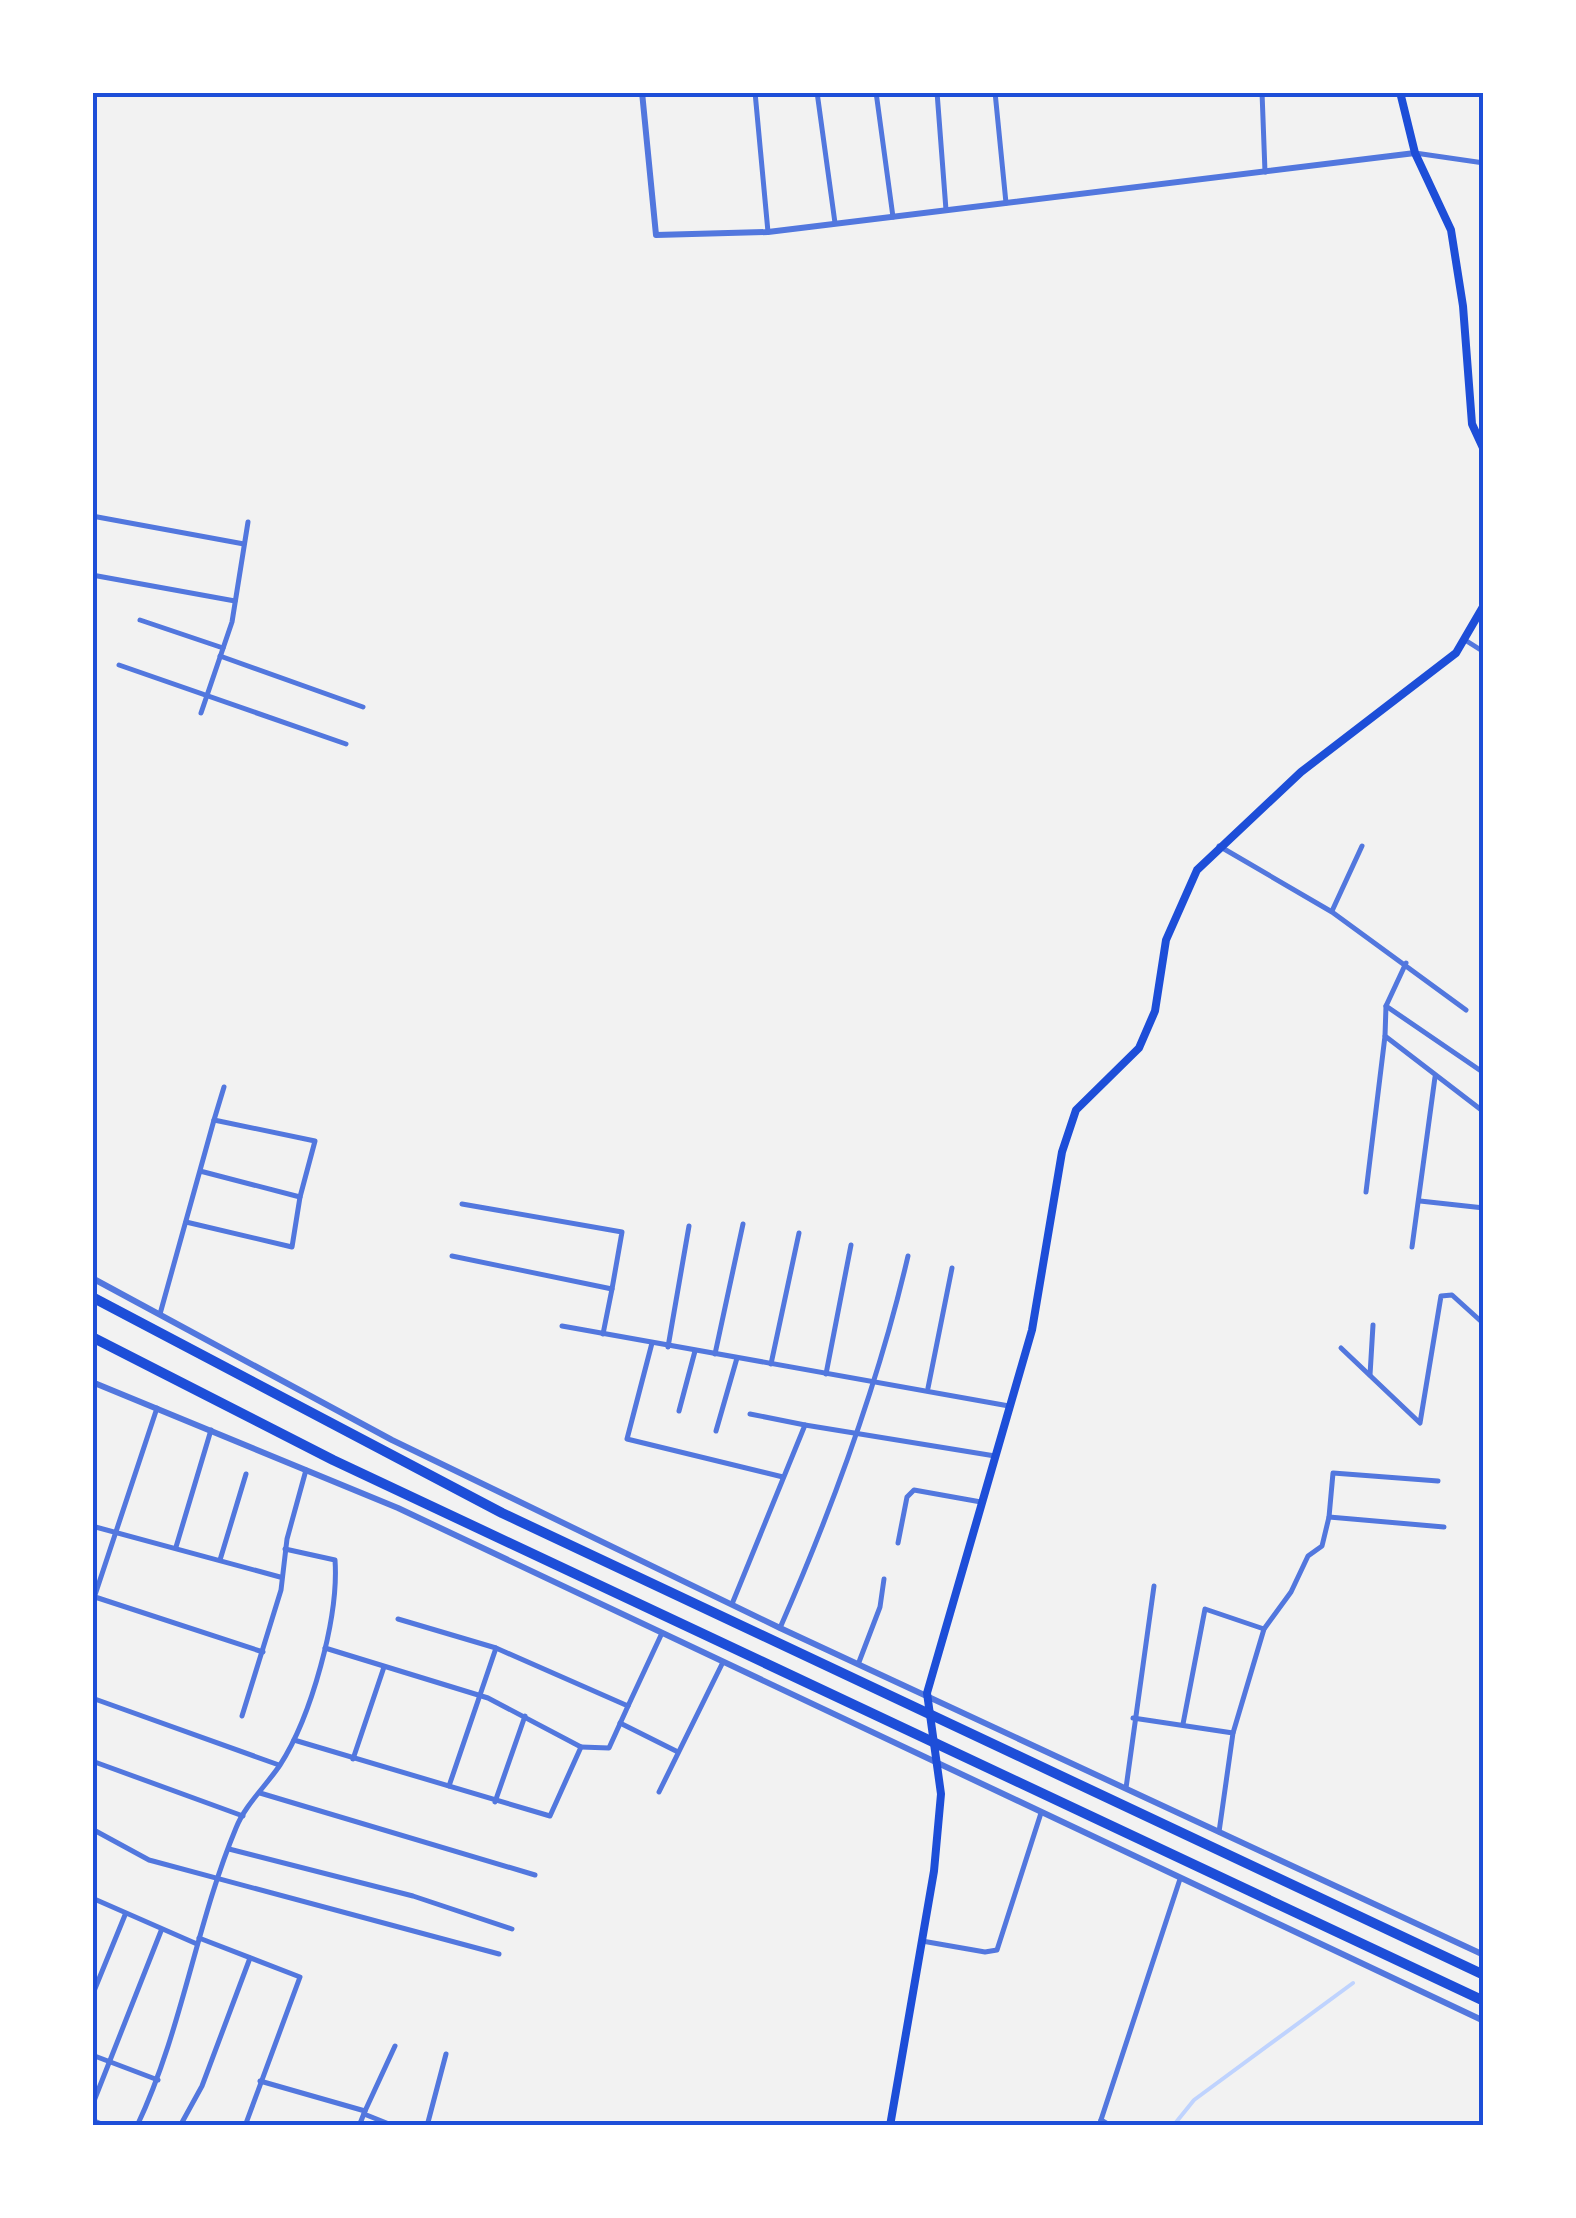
<svg xmlns="http://www.w3.org/2000/svg" width="1576" height="2218" viewBox="0 0 1576 2218" font-family="'Noto Sans',sans-serif">
	<rect width="100%" height="100%" fill="#f2f2f2"/>
	<g fill="none" stroke-linecap="round" stroke-linejoin="round">
		<polyline stroke="#bfd3fe" stroke-width="4" points="1173,2126 1194,2100 1353,1983"/>
		<g stroke="#5277de" stroke-width="5">
			<polyline points="755,92 768,232"/>
			<polyline points="817,92 835,223"/>
			<polyline points="876,92 893,217"/>
			<polyline points="937,92 946,210"/>
			<polyline points="995,92 1006,203"/>
			<polyline points="1262,92 1265,172"/>
			<polyline points="1415,153 1484,163"/>
			<polyline points="92,516 244,544"/>
			<polyline points="92,575 235,601"/>
			<polyline points="140,620 223,648"/>
			<polyline points="1465,640 1484,652"/>
			<polyline points="220,656 363,707"/>
			<polyline points="119,665 346,744"/>
			<polyline points="201,713 232,622 248,522"/>
			<polyline points="1219,846 1332,912 1466,1010"/>
			<polyline points="1332,911 1362,846"/>
			<polyline points="1406,963 1386,1006 1385,1036 1484,1112"/>
			<polyline points="1386,1006 1484,1073"/>
			<polyline points="214,1120 224,1087"/>
			<polyline points="1366,1192 1385,1036"/>
			<polyline points="1420,1201 1484,1208"/>
			<polyline points="462,1204 622,1232 612,1289"/>
			<polyline points="186,1222 292,1247 300,1197"/>
			<polyline points="1412,1247 1435,1077"/>
			<polyline points="452,1256 612,1289 603,1334"/>
			<polyline points="160,1314 214,1120 315,1141 300,1197 200,1171"/>
			<polyline points="562,1326 1009,1406"/>
			<polyline points="652,1343 627,1439 783,1477"/>
			<polyline points="668,1347 689,1226"/>
			<polyline points="1341,1348 1420,1423 1441,1296 1452,1295 1484,1324"/>
			<polyline points="715,1354 743,1224"/>
			<polyline points="771,1364 799,1233"/>
			<polyline points="826,1374 851,1245"/>
			<polyline points="1370,1375 1373,1325"/>
			<polyline points="928,1388 952,1268"/>
			<polyline points="679,1411 695,1351"/>
			<polyline points="805,1425 995,1456"/>
			<polyline points="716,1431 737,1358"/>
			<polyline points="1329,1517 1333,1473 1438,1481"/>
			<polyline points="92,1526 280,1577"/>
			<polyline points="898,1543 907,1497 914,1490 981,1502"/>
			<polyline points="176,1547 211,1430"/>
			<polyline points="220,1560 246,1474"/>
			<polyline points="95,1597 263,1652"/>
			<polyline points="92,1604 157,1408"/>
			<polyline points="732,1604 805,1425 750,1414"/>
			<polyline points="398,1619 496,1648 628,1706 662,1633"/>
			<path d="M780 1628C833 1507 878 1385 908 1256"/>
			<polyline points="859,1662 880,1607 884,1579"/>
			<polyline points="92,1698 279,1765"/>
			<polyline points="242,1716 281,1590 287,1539 306,1470"/>
			<polyline points="1133,1718 1233,1733"/>
			<polyline points="620,1723 678,1752"/>
			<polyline points="1183,1724 1205,1609 1264,1629"/>
			<polyline points="294,1740 550,1816 581,1747 488,1698 325,1648"/>
			<polyline points="581,1747 609,1748 628,1706"/>
			<polyline points="353,1759 384,1667"/>
			<polyline points="92,1761 243,1816"/>
			<polyline points="449,1786 496,1648"/>
			<polyline points="1126,1788 1154,1586"/>
			<polyline points="659,1792 723,1662"/>
			<polyline points="260,1793 535,1875"/>
			<polyline points="495,1802 525,1716"/>
			<polyline points="92,1829 149,1860 499,1954"/>
			<polyline points="1219,1832 1233,1733 1264,1629 1291,1592 1308,1556 1322,1546 1329,1517 1444,1527"/>
			<polyline points="229,1849 413,1896 512,1929"/>
			<polyline points="92,1898 197,1944"/>
			<polyline points="199,1938 300,1977 245,2126"/>
			<polyline points="922,1941 985,1952 997,1950 1041,1813"/>
			<polyline points="92,1996 125,1915"/>
			<polyline points="92,2055 158,2080"/>
			<polyline points="260,2081 365,2111 359,2126"/>
			<polyline points="92,2106 161,1931"/>
			<polyline points="365,2111 395,2046"/>
			<polyline points="364,2114 394,2126"/>
			<polyline points="92,2120 106,2126"/>
			<polyline points="1101,2120 1111,2126"/>
			<path d="M137 2126C182 2031 196 1924 236 1828 245 1805 266 1786 280 1765 311 1717 339 1618 335 1560L285 1549"/>
			<polyline points="180,2126 202,2086 250,1958"/>
			<polyline points="427,2126 446,2054"/>
			<polyline points="1099,2126 1180,1879"/>
		</g>
		<g stroke="#5277de" stroke-width="6">
			<polyline points="642,92 656,235 768,232 1415,153"/>
			<polyline points="92,1278 392,1440 780,1628 1484,1955"/>
			<polyline points="92,1382 398,1508 1484,2021"/>
		</g>
		<g stroke="#1d4ed8" stroke-width="8">
			<polyline points="1400,92 1415,153 1451,230 1463,306 1472,424 1484,450"/>
			<polyline points="890,2126 934,1871 941,1794 927,1693 1032,1330 1062,1152 1076,1110 1139,1048 1155,1011 1166,940 1197,870 1301,772 1456,653 1484,605"/>
		</g>
		<g stroke="#1d4ed8" stroke-width="10">
			<polyline points="92,1297 502,1513 1484,1975"/>
			<polyline points="92,1337 333,1460 1484,2001"/>
		</g>
	</g>
	<rect width="1576" height="2218" fill="none" stroke="#ffffff" stroke-width="190"/>
	<rect x="95" y="95" width="1386" height="2028" fill="none" stroke="#1d4ed8" stroke-width="4"/>
</svg>
